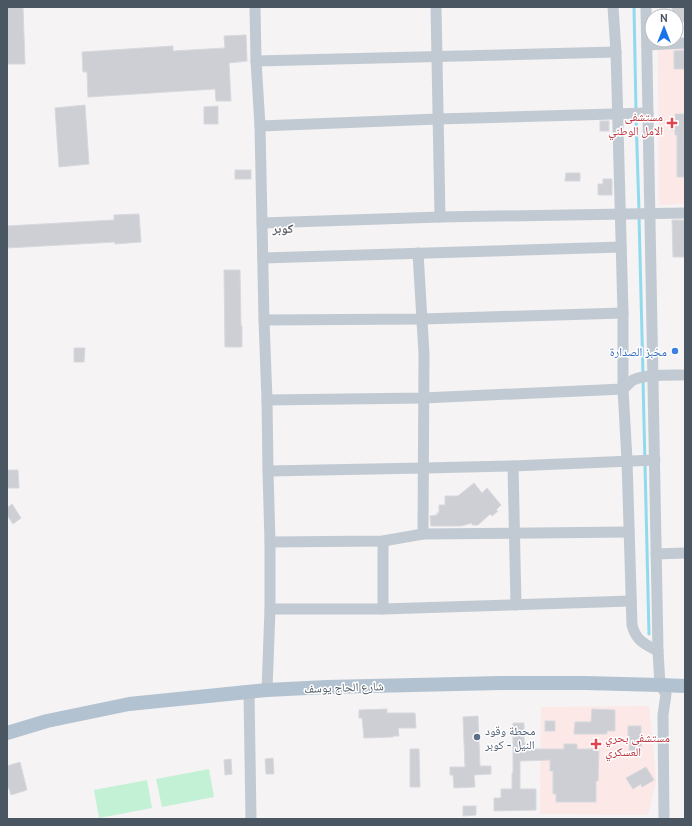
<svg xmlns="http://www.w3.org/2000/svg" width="692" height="826" viewBox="0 0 692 826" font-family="Cabin,'Noto Naskh Arabic',sans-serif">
	<rect width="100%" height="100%" fill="#f5f3f3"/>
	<g fill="#fce8e6">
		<polygon points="658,42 685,42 685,204 659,205"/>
		<polygon points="649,706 656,781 648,815 540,814 541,707"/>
	</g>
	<g fill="#c3f1d5">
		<polygon points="209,769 214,797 162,807 156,779"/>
		<polygon points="147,780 152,808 99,818 94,790"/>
	</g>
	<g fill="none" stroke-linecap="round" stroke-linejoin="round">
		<g stroke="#90daee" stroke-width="3">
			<polyline points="634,7 636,111"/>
			<polyline points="636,116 639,211"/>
			<polyline points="639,216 643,375"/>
			<polyline points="643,380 649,634"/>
		</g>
	</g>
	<g fill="#cdcfd5" stroke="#d7d9de">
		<polygon points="7,7 23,7 25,64 7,64"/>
		<polygon points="672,7 685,7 685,22 676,22 676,16 672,16"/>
		<polygon points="246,35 247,61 229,63 231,101 216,101 215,89 88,97 87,72 83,72 82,52 173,46 173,51 225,48 224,36"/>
		<polygon points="685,50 685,69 674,69 674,51"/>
		<polygon points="85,105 89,164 59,167 55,108"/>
		<polygon points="218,106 218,124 204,124 204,107"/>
		<polygon points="675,114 684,114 684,120 685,120 685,129 684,129 685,177 677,177 677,135 675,135 675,130 670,130 670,121 675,121"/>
		<rect x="600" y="121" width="9" height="10"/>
		<rect x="235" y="170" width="16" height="9"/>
		<polygon points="566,173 580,173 580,181 565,181"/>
		<polygon points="603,179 612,179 612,195 598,195 598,184 603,184"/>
		<polygon points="139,214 141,242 115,244 115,242 7,248 7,226 114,220 114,215"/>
		<polygon points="672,220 685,220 685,257 673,257"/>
		<polygon points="224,270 240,270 241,326 242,326 242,347 225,347"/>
		<polygon points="74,348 85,348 84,362 74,362"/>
		<polygon points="7,470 18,470 19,488 7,488"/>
		<polygon points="474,483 482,493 487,488 501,505 496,510 498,511 492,516 490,514 478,525 472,525 472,523 461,526 431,526 430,516 437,515 437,513 439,513 439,505 445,505 445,496 458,496"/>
		<polygon points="12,504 21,518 13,524 7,515 7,508"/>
		<polygon points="387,709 387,713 415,713 416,728 398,728 399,736 393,736 393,737 364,738 362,718 359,718 359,710"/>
		<polygon points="592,709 615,710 615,731 607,731 607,734 574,734 575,722 591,722"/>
		<polygon points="478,716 480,766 491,766 491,774 474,775 475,787 454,788 453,775 450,775 450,767 465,767 463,717"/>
		<rect x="545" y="721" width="10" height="10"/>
		<polygon points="513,723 524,723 524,743 529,743 529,749 564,749 564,744 577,744 577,749 599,749 598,781 596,781 596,802 556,802 556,794 553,794 553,771 550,771 550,760 520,761 520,789 536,789 536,810 494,811 494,798 501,798 501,789 512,789 512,773 513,773"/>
		<polygon points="628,726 641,726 641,737 642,737 641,751 629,750 630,736 628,736"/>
		<polygon points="410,749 419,749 420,787 410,787"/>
		<polygon points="273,758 274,774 266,774 265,759"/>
		<polygon points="231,759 232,774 225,775 224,760"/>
		<polygon points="20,762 27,790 11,795 9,788 7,789 7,766"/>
		<polygon points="646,767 654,780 642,787 641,784 633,789 626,778"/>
		<polygon points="463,806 476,806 476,815 463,816"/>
	</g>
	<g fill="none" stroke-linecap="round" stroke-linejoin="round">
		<g stroke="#c1cad2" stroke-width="11">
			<polyline points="255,7 256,61 260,126 264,320 267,400 268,471 270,542 270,609 267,690"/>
			<polyline points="436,7 440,217"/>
			<path d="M613 7 616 52 623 313V389L627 460 632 625C636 641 645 644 658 651"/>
			<polyline points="646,7 658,651 660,685 666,694 663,715 664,819"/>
			<polyline points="647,45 685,43"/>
			<polyline points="256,61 616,52"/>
			<polyline points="260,126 438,119 648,113"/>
			<polyline points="262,223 440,217 685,213"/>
			<polyline points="418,253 424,354 423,534"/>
			<polyline points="263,258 621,247"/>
			<polyline points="264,320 422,319 623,313"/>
			<path d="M267 400 423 398 623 389C627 386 630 382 633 380 645 374 671 375 685 375"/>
			<polyline points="513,466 516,605"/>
			<polyline points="268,471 424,468 513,466 655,460"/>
			<polyline points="383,541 383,609"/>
			<polyline points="270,542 383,541 423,534 629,532"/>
			<polyline points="656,554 685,553"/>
			<polyline points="270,609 383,609 631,601"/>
			<polyline points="249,692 251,819"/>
		</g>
		<polyline stroke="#b3c2d1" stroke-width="14" points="7,733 47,721 129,704 267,690 327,687 501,683 585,683 660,685 685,686"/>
	</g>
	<g fill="#e0444e" stroke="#fff" stroke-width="1.5">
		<path d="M670 117h4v4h4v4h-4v4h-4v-4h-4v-4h4z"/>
		<path d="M594 738h4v4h4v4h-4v4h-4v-4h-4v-4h4z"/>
	</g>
	<circle fill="#3f7fe0" stroke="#fff" stroke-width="1.5" cx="675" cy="351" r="4"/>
	<circle fill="#5c6f8a" stroke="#fff" stroke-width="1.5" cx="477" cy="737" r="4"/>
	<g text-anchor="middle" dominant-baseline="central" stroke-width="3" stroke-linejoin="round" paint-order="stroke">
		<g font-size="12" fill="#be3a42" stroke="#fff" text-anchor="end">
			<text x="663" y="116">مستشفى<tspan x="663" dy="14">الامل الوطني</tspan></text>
			<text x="605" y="737" text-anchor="start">مستشفى بحري<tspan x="605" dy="14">العسكري</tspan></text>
		</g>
		<g font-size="12" fill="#366cbe" stroke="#fff" text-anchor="end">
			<text x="667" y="351">مخبز الصدارة</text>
		</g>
		<g font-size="12" fill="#4a5661" stroke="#fff">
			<text transform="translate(344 687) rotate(-2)">شارع الحاج يوسف</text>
		</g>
		<g font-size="12" fill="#4e5e75" stroke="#fff" text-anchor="start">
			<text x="485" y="730">محطة وقود<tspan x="485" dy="14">النيل - كوبر</tspan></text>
		</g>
		<g font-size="13" font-weight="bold" fill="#5f6368" stroke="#fff">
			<text x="283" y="228">كوبر</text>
		</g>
	</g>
	<rect width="692" height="826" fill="none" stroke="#4a5661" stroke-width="16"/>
	<g transform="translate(664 28)"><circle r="19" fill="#ffffff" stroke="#b7bbc0"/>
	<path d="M0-3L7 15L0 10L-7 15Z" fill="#1a73e8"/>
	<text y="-6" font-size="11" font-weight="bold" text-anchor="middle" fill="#4a5661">N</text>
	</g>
</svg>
